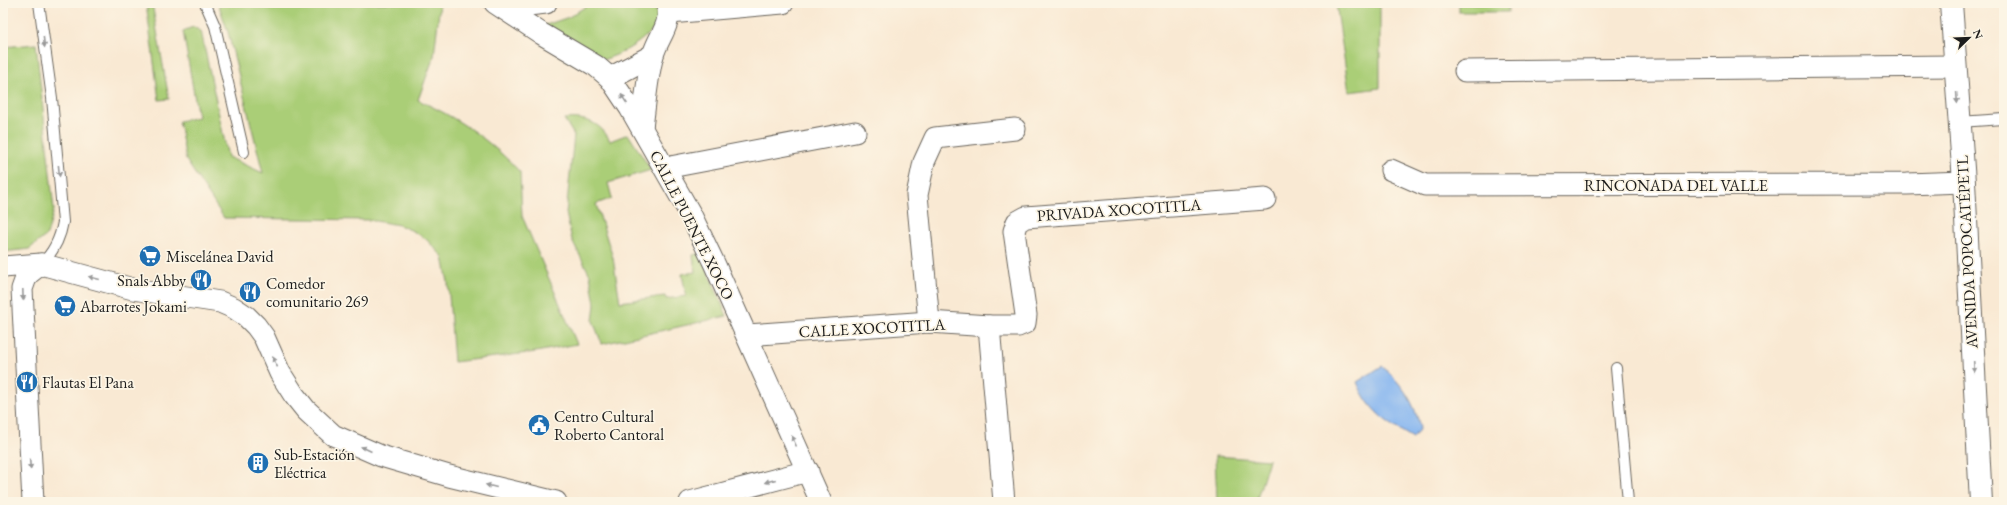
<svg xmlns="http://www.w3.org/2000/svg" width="2007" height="505" viewBox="0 0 2007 505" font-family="'EB Garamond',serif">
	<rect width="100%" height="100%" fill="#fcf5e5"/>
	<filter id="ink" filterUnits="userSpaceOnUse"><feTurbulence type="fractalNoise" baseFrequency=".025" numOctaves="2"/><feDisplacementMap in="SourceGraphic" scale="8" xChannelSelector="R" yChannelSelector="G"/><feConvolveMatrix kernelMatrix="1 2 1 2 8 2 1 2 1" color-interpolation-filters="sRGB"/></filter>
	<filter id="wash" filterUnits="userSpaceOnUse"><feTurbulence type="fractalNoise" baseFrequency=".012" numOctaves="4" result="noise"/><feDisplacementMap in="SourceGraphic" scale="16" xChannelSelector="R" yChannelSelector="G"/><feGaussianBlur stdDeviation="0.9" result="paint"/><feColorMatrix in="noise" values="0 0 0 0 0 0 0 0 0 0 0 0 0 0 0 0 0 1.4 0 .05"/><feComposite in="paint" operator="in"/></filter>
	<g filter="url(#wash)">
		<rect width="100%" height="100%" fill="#f9e9d3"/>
		<g fill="#aace77" stroke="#63754a">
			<polygon points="146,3 152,3 169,99 159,100"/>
			<path d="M218 3H440L434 56 418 100C458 118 490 140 520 172L522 216 577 344 536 352 454 362 448 282 443 257 426 239 413 231 399 225 370 220 224 218 186 160 179 121 198 117 183 31 193 27 201 31 228 157 263 173 228 32Z"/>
			<path d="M591 3H655L658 24C641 43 624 54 599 61L540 27 569 17Z"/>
			<polygon points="1336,3 1380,3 1380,88 1349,92"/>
			<rect x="1459" y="3" width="49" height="9"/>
			<polygon points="36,44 54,210 47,235 29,249 3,252 3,47"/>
			<path d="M564 119C584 117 601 122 610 141L628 134 651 170 608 183 612 198 596 204 613 258 620 302 665 296 666 299 686 296 682 274 695 272 693 255 700 253 727 316 602 344 593 321 595 304 590 275 572 240 566 213 574 135Z"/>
			<polygon points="1215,456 1269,460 1256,502 1217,502"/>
		</g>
		<path fill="#85b5f0" stroke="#506886" d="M1382 366C1402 384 1415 402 1420 428L1413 438C1386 422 1369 411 1357 382Z"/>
	</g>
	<g filter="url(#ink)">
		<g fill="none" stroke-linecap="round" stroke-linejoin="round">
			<g stroke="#69645c" stroke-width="12">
				<g id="service">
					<path d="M39 3 52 98 63 222C60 239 54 252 41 264"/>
					<polyline points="205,3 215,26 244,152"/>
					<polyline points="1959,122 2004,119"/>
					<polyline points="1616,368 1628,502"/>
				</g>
			</g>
			<g stroke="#69645c" stroke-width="23">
				<g id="minor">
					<polyline points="495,3 542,34 596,66 610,78 630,108 691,215 714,263 821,502"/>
					<polyline points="505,3 519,6 546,3"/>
					<polyline points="670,13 783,3"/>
					<polyline points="1465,71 1954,66"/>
					<polyline points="610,78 653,55"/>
					<path d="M642 128C645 105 647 77 653 55 659 35 671 27 668 3"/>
					<polyline points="665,168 855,132"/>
					<polyline points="1391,170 1425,185 1907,184 1964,182"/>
					<polyline points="3,267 41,264 133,289 220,302 234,308 246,316 256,326 264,337 280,373 294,395 306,410 333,435 381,456 449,476 556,502"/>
					<polyline points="929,322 917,195 924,162 935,138 1015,129"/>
					<polyline points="989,326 1018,326 1025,323 1026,315 1014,231 1017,222 1026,217 1265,199"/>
					<polyline points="747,335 929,322 989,326 1004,502"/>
					<polyline points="33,502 22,289 27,275 41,264"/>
					<polyline points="690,502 808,471"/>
				</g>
			</g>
			<g stroke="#69645c" stroke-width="24">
				<polyline id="primary" points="1951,3 1964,182 1981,502"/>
			</g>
			<use href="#service" stroke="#fff" stroke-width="10"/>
			<use href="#minor" stroke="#fff" stroke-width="21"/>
			<use href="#primary" stroke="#fff" stroke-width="22"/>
		</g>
		<defs><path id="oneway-solid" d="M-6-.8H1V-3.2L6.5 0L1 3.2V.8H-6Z"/></defs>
		<g fill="#999">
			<use href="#oneway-solid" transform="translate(44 42) rotate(83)"/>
			<use href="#oneway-solid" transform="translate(1957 98) rotate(86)"/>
			<use href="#oneway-solid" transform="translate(624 99) rotate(-124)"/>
			<use href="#oneway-solid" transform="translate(59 171) rotate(84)"/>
			<use href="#oneway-solid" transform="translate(94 278) rotate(-165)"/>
			<use href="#oneway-solid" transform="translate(23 295) rotate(88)"/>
			<use href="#oneway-solid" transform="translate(275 362) rotate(-115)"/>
			<use href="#oneway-solid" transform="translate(1974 367) rotate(87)"/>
			<use href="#oneway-solid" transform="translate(794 441) rotate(-114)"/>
			<use href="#oneway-solid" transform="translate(366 449) rotate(-156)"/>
			<use href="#oneway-solid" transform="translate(30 464) rotate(86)"/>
			<use href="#oneway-solid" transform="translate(770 481) rotate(165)"/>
			<use href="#oneway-solid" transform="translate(491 486) rotate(-166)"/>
		</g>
	</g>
	<defs>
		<g id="supermarket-disc" transform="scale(1.15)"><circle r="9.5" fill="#1f6fb2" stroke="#fcf5e5"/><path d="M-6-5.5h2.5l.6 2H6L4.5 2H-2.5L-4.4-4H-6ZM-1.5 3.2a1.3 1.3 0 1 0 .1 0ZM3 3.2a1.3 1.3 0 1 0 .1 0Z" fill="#fff"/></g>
		<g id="restaurant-disc" transform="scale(1.15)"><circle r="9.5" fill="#1f6fb2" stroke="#fcf5e5"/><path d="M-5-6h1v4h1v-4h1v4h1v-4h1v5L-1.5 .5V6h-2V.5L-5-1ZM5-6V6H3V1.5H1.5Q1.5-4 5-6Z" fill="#fff"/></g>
		<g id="civic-disc" transform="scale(1.15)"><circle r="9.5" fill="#1f6fb2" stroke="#fcf5e5"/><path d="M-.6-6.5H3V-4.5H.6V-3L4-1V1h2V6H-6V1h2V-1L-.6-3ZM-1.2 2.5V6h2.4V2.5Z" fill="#fff"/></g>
		<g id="building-disc" transform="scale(1.15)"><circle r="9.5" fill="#1f6fb2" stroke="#fcf5e5"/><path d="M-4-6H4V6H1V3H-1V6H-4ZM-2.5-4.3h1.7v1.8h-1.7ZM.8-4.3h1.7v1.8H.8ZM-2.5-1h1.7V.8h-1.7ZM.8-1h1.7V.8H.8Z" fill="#fff"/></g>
	</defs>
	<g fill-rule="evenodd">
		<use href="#supermarket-disc" x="150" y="256"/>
		<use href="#restaurant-disc" x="201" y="280"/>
		<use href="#restaurant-disc" x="250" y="292"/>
		<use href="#supermarket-disc" x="65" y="306"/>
		<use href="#restaurant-disc" x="27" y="382"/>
		<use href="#civic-disc" x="539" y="425"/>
		<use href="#building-disc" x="258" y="463"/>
	</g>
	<g text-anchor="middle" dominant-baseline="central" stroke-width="3.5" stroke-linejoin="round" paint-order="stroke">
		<g font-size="16" fill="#1c1c1c" stroke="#fcf5e5">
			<text x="1676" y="185">RINCONADA DEL VALLE</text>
			<text transform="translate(1119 210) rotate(-4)">PRIVADA XOCOTITLA</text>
			<text transform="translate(692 225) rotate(63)">CALLE PUENTE XOCO</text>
			<text transform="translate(1967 252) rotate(-93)">AVENIDA POPOCATÉPETL</text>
			<text transform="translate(872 328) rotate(-3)">CALLE XOCOTITLA</text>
		</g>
		<g font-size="16" fill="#1c1c1c" stroke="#fcf5e5" text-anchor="start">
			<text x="166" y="256">Miscelánea David</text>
			<text x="186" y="280" text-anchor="end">Snals Abby</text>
			<text x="266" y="283">Comedor<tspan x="266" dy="18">comunitario 269</tspan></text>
			<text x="80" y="306">Abarrotes Jokami</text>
			<text x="42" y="382">Flautas El Pana</text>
			<text x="554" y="416">Centro Cultural<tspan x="554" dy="18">Roberto Cantoral</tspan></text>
			<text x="274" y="454">Sub-Estación<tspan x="274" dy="18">Eléctrica</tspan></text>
		</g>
	</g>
	<rect width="2007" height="505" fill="none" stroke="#fcf5e5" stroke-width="16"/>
	<g transform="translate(1969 38) rotate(67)" stroke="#fcf5e5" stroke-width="3" paint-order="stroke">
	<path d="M0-3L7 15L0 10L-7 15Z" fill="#1c1c1c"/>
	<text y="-6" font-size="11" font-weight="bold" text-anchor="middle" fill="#1c1c1c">N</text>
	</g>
</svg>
